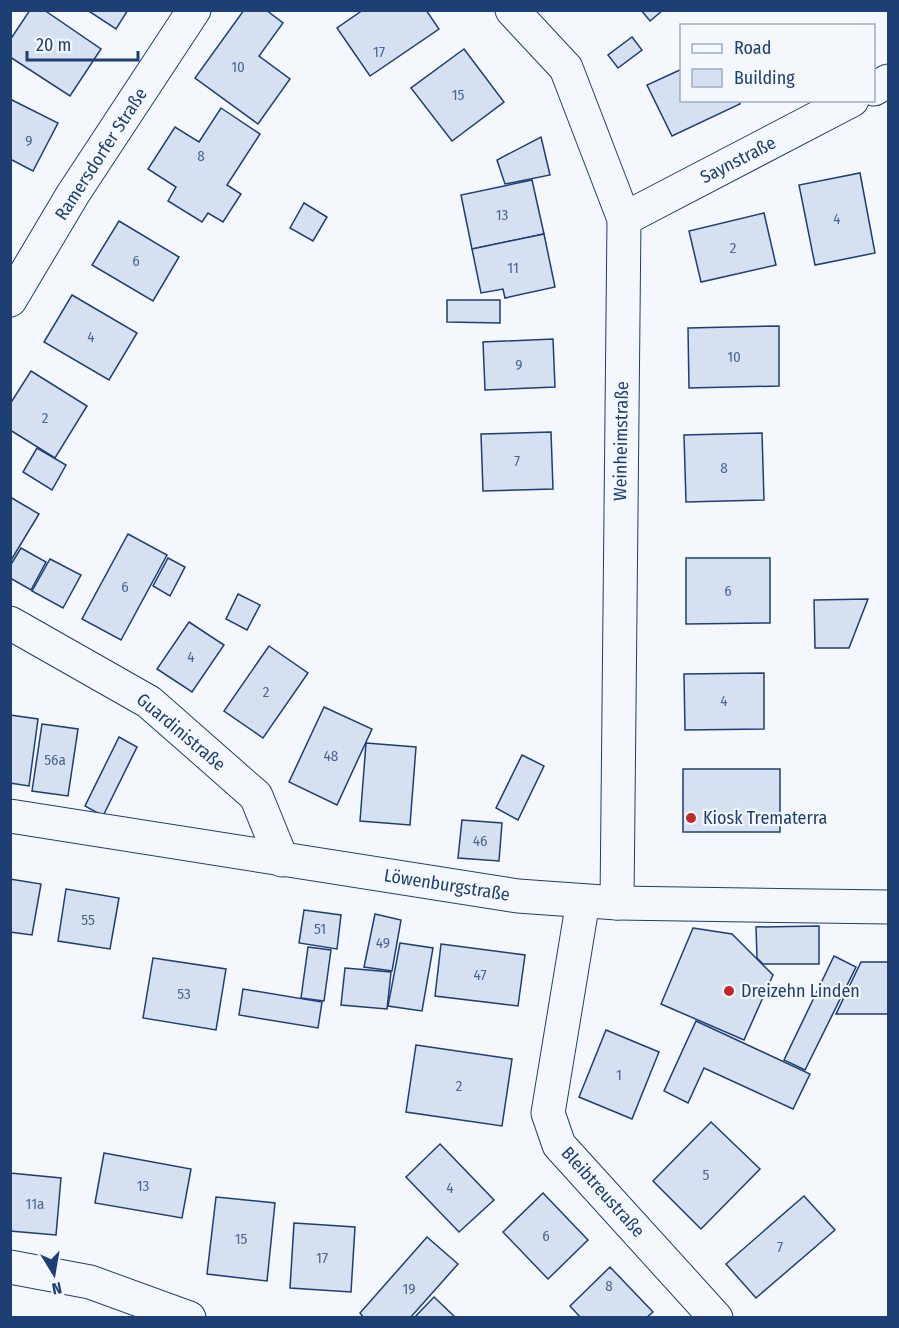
<svg xmlns="http://www.w3.org/2000/svg" width="899" height="1328" viewBox="0 0 899 1328" font-family="'Fira Sans Condensed',sans-serif">
	<rect width="100%" height="100%" fill="#f4f7fb"/>
	<g fill="#d5e0f0" stroke="#1d3f73" stroke-width="1.5">
		<polygon points="30,10 44,10 101,49 70,96 10,57 10,40"/>
		<polygon points="87,10 128,10 116,29"/>
		<polygon points="244,10 266,10 283,23 259,56 290,79 258,124 195,78"/>
		<polygon points="363,10 426,10 439,29 370,76 337,28"/>
		<polygon points="641,10 663,10 650,21"/>
		<polygon points="632,37 642,50 618,68 608,55"/>
		<polygon points="464,49 504,102 452,141 411,88"/>
		<polygon points="682,69 682,100 738,100 740,104 672,136 647,85"/>
		<polygon points="10,99 58,123 33,171 10,159"/>
		<polygon points="221,108 260,134 227,185 241,194 223,222 208,213 202,222 168,201 176,187 148,169 175,127 199,142"/>
		<polygon points="541,137 550,175 505,184 497,160"/>
		<polygon points="860,173 875,253 815,265 799,185"/>
		<polygon points="532,180 544,234 472,249 461,195"/>
		<polygon points="304,203 327,217 313,241 290,228"/>
		<polygon points="764,213 776,265 701,282 689,231"/>
		<polygon points="119,221 179,257 153,301 92,265"/>
		<polygon points="544,234 555,287 505,298 503,289 481,293 472,249"/>
		<polygon points="72,295 137,333 109,380 44,342"/>
		<polygon points="447,300 500,300 500,323 447,322"/>
		<polygon points="779,326 779,386 689,388 688,328"/>
		<polygon points="553,339 555,387 485,390 483,342"/>
		<polygon points="31,371 87,406 55,458 10,430 10,404"/>
		<polygon points="551,432 553,489 483,491 481,434"/>
		<polygon points="762,433 764,500 686,502 684,435"/>
		<polygon points="37,448 66,465 52,490 23,472"/>
		<polygon points="10,497 39,514 10,562"/>
		<polygon points="128,534 167,555 121,640 82,619"/>
		<polygon points="21,548 46,562 31,590 10,578 10,566"/>
		<polygon points="168,558 185,567 170,596 153,586"/>
		<polygon points="686,558 770,558 770,623 686,624"/>
		<polygon points="50,559 81,575 63,608 32,591"/>
		<polygon points="238,594 260,605 247,630 226,619"/>
		<polygon points="868,599 849,648 815,648 814,600"/>
		<polygon points="189,622 224,645 192,692 157,669"/>
		<polygon points="269,646 308,673 263,738 224,711"/>
		<polygon points="764,673 764,729 685,730 684,674"/>
		<polygon points="324,707 372,729 337,805 289,782"/>
		<polygon points="10,715 38,719 29,786 10,783"/>
		<polygon points="42,724 78,729 68,796 32,791"/>
		<polygon points="119,737 137,747 103,816 85,806"/>
		<polygon points="366,743 416,747 410,825 360,821"/>
		<polygon points="522,755 544,766 518,820 496,808"/>
		<rect x="683" y="769" width="97" height="63"/>
		<polygon points="462,820 502,823 499,861 458,858"/>
		<polygon points="10,879 41,884 32,935 10,932"/>
		<polygon points="66,889 119,898 110,949 58,941"/>
		<polygon points="304,910 341,915 337,949 299,943"/>
		<polygon points="375,914 401,920 392,971 364,967"/>
		<polygon points="819,926 819,964 763,964 757,958 756,927"/>
		<polygon points="693,928 732,934 773,975 744,1040 661,1004"/>
		<polygon points="400,943 433,948 422,1011 388,1006"/>
		<polygon points="441,944 525,955 518,1006 435,996"/>
		<polygon points="308,947 331,950 324,1001 301,998"/>
		<polygon points="834,956 856,967 805,1070 784,1060"/>
		<polygon points="153,958 226,969 216,1030 143,1018"/>
		<polygon points="861,962 888,962 888,1014 836,1014"/>
		<polygon points="345,968 391,972 387,1009 341,1005"/>
		<polygon points="243,989 322,1002 318,1028 239,1015"/>
		<polygon points="696,1021 810,1074 793,1109 704,1068 688,1103 664,1091"/>
		<polygon points="606,1030 659,1052 632,1119 579,1097"/>
		<polygon points="416,1045 512,1059 502,1126 406,1112"/>
		<polygon points="711,1122 760,1169 701,1229 653,1181"/>
		<polygon points="440,1144 494,1200 459,1232 406,1177"/>
		<polygon points="104,1153 191,1169 182,1218 95,1203"/>
		<polygon points="10,1173 61,1178 56,1235 10,1231"/>
		<polygon points="543,1193 588,1240 548,1279 503,1232"/>
		<polygon points="804,1196 835,1230 756,1298 726,1264"/>
		<polygon points="216,1197 275,1203 267,1281 207,1274"/>
		<polygon points="294,1223 355,1227 351,1292 290,1288"/>
		<polygon points="427,1237 458,1264 410,1318 364,1318 360,1313"/>
		<polygon points="610,1267 653,1312 646,1318 581,1318 570,1306"/>
		<polygon points="434,1297 456,1318 414,1318"/>
	</g>
	<g fill="none" stroke-linecap="round" stroke-linejoin="round">
		<g stroke="#1d3f73" stroke-width="35">
			<g id="minor">
				<polyline points="512,10 566,68 624,219 617,903"/>
				<polyline points="874,89 888,81"/>
				<polyline points="624,219 852,100"/>
				<polyline points="10,300 73,194 194,10"/>
				<polyline points="10,623 149,702 256,796 282,860"/>
				<polyline points="583,901 548,1113 559,1145 716,1318"/>
				<polyline points="10,1267 90,1282 189,1318"/>
			</g>
		</g>
		<g stroke="#1d3f73" stroke-width="35">
			<polyline id="tertiary" points="10,816 518,896 617,903 888,907"/>
		</g>
		<use href="#minor" stroke="#f4f7fb" stroke-width="33"/>
		<use href="#tertiary" stroke="#f4f7fb" stroke-width="33"/>
	</g>
	<g fill="#c62828" stroke="#f4f7fb" stroke-width="2">
		<circle cx="691" cy="818" r="6"/>
		<circle cx="729" cy="991" r="6"/>
	</g>
	<g text-anchor="middle" dominant-baseline="central" stroke-width="4.5" stroke-linejoin="round" paint-order="stroke">
		<g font-size="15" fill="#4b6792">
			<text x="379" y="52">17</text>
			<text x="238" y="67">10</text>
			<text x="458" y="95">15</text>
			<text x="29" y="141">9</text>
			<text x="201" y="156">8</text>
			<text x="502" y="215">13</text>
			<text x="837" y="219">4</text>
			<text x="733" y="248">2</text>
			<text x="136" y="261">6</text>
			<text x="513" y="268">11</text>
			<text x="91" y="337">4</text>
			<text x="734" y="357">10</text>
			<text x="519" y="365">9</text>
			<text x="45" y="418">2</text>
			<text x="517" y="461">7</text>
			<text x="724" y="468">8</text>
			<text x="125" y="587">6</text>
			<text x="728" y="591">6</text>
			<text x="191" y="657">4</text>
			<text x="266" y="692">2</text>
			<text x="724" y="701">4</text>
			<text x="331" y="756">48</text>
			<text x="55" y="760">56a</text>
			<text x="480" y="841">46</text>
			<text x="88" y="920">55</text>
			<text x="320" y="929">51</text>
			<text x="383" y="943">49</text>
			<text x="480" y="975">47</text>
			<text x="184" y="994">53</text>
			<text x="619" y="1075">1</text>
			<text x="459" y="1086">2</text>
			<text x="706" y="1175">5</text>
			<text x="143" y="1186">13</text>
			<text x="450" y="1188">4</text>
			<text x="35" y="1204">11a</text>
			<text x="546" y="1236">6</text>
			<text x="241" y="1239">15</text>
			<text x="780" y="1247">7</text>
			<text x="322" y="1258">17</text>
			<text x="609" y="1286">8</text>
			<text x="409" y="1289">19</text>
		</g>
		<g font-size="18" fill="#1d3f73" stroke="#f4f7fb">
			<text transform="translate(101 154) rotate(-57)">Ramersdorfer Straße</text>
			<text transform="translate(738 160) rotate(-27)">Saynstraße</text>
			<text transform="translate(621 441) rotate(-89)">Weinheimstraße</text>
			<text transform="translate(181 732) rotate(40)">Guardinistraße</text>
			<text transform="translate(447 885) rotate(9)">Löwenburgstraße</text>
			<text transform="translate(603 1192) rotate(48)">Bleibtreustraße</text>
		</g>
		<g font-size="18" fill="#1d3f73" stroke="#f4f7fb" text-anchor="start">
			<text x="703" y="818">Kiosk Trematerra</text>
			<text x="741" y="991">Dreizehn Linden</text>
		</g>
	</g>
	<rect width="899" height="1328" fill="none" stroke="#1d3f73" stroke-width="24"/>
	<rect x="680" y="24" width="195" height="78" fill="#f4f7fb" stroke="#9eadc5" stroke-width="1.5"/>
	<rect x="692" y="44" width="30" height="9" fill="#f4f7fb" stroke="#9eadc5" stroke-width="1.5"/>
	<text x="734" y="54" font-size="18" fill="#1d3f73">Road</text>
	<rect x="692" y="69" width="30" height="18" fill="#d5e0f0" stroke="#9eadc5" stroke-width="1.5"/>
	<text x="734" y="84" font-size="18" fill="#1d3f73">Building</text>
	<g transform="translate(54 1274) rotate(169)" stroke="#f4f7fb" stroke-width="4.5" paint-order="stroke">
	<path d="M0-4.5L10 22L0 15L-10 22Z" fill="#1d3f73"/>
	<text y="-9" font-size="16" font-weight="bold" text-anchor="middle" fill="#1d3f73">N</text>
	</g>
	<path d="M27 51v9h111v-9" fill="none" stroke="#1d3f73" stroke-width="3"/>
	<text x="36" y="51" font-size="18" fill="#1d3f73" stroke="#f4f7fb" stroke-width="4.5" paint-order="stroke">20 m</text>
</svg>
